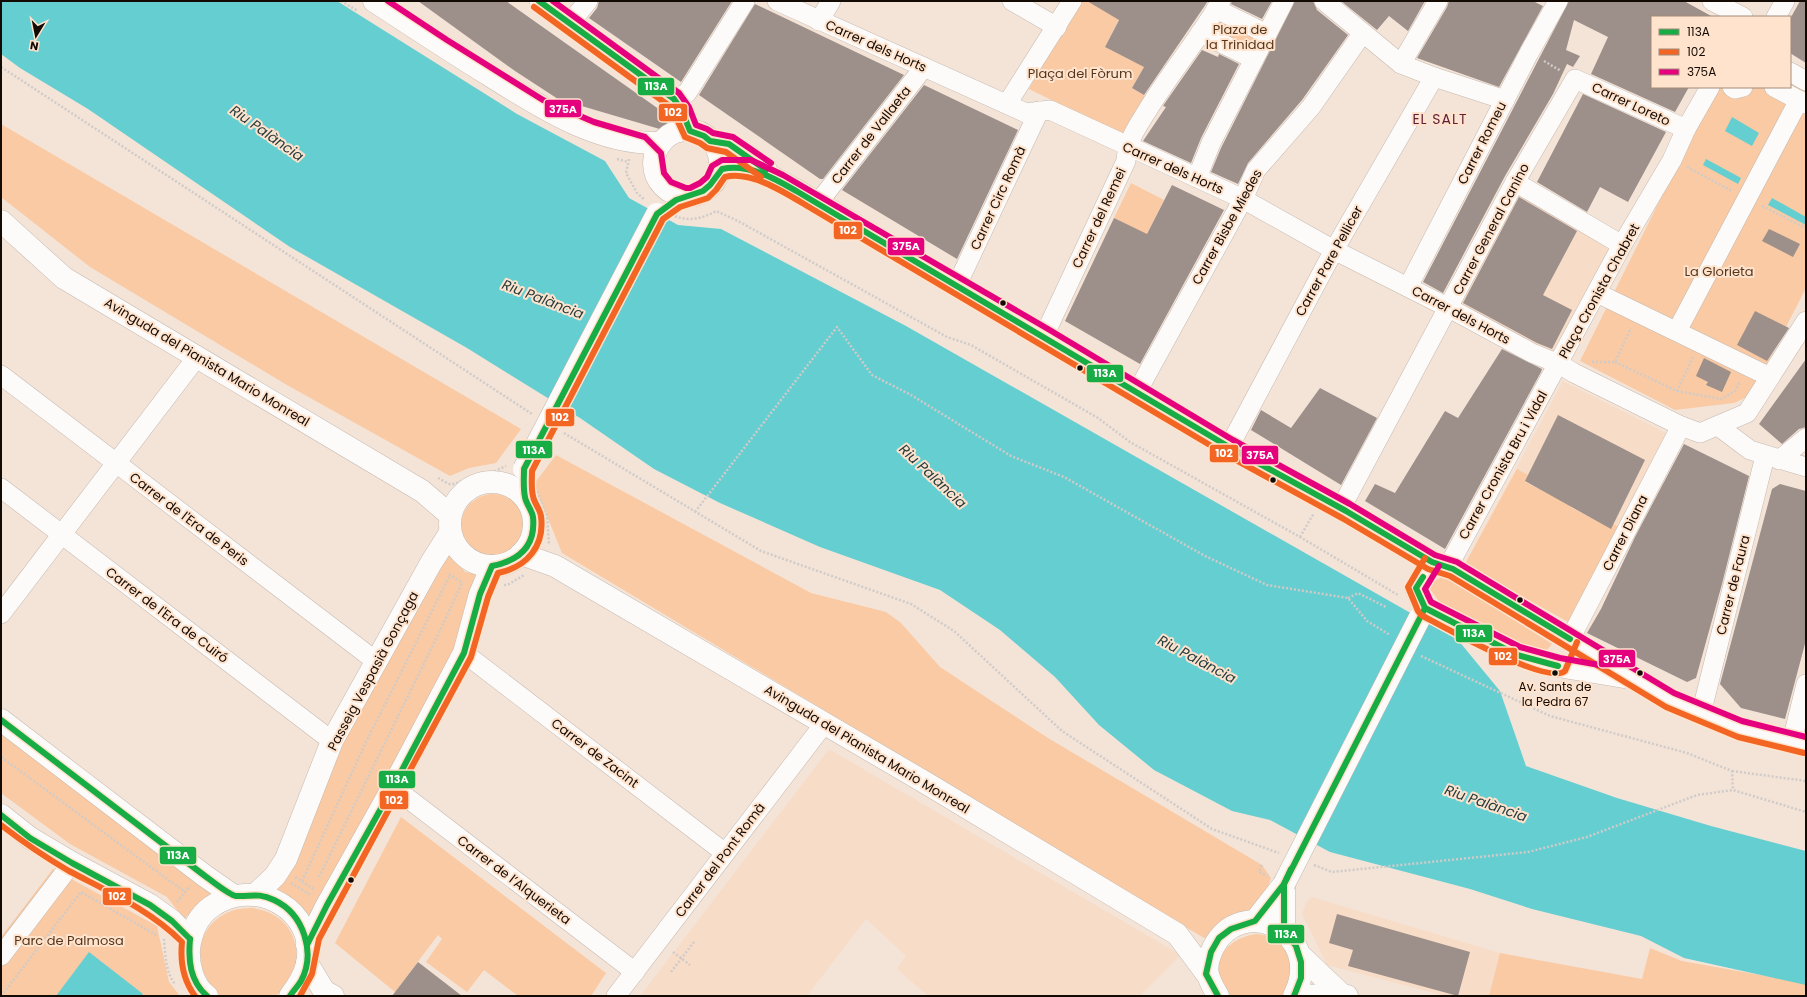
<svg xmlns="http://www.w3.org/2000/svg" width="1807" height="997" viewBox="0 0 1807 997" font-family="Poppins,sans-serif">
	<rect width="100%" height="100%" fill="#f4e4d8"/>
	<g fill="#f7dcc8">
		<polygon points="1515,182 1622,245 1559,364 1449,308"/>
		<polygon points="1563,381 1670,435 1570,623 1465,564"/>
		<polygon points="829,749 1181,955 1140,996 928,996 897,969 906,956 866,919 807,996 640,996"/>
		<polygon points="1312,897 1500,953 1489,996 1445,996 1327,965 1302,914 1307,901"/>
	</g>
	<g fill="#f9caa3">
		<polygon points="1078,1 1087,1 1119,19 1105,47 1130,60 1146,63 1132,88 1151,99 1125,136 1029,89"/>
		<polygon points="1216,9 1267,34 1254,59 1200,33"/>
		<polygon points="1790,81 1806,90 1806,288 1751,395 1734,403 1675,410 1580,361 1716,87 1790,87"/>
		<polygon points="1,124 521,429 496,463 469,468 450,476 287,385 90,267 1,197"/>
		<polygon points="1131,183 1164,200 1146,236 1114,218"/>
		<polygon points="556,455 811,593 886,612 901,623 940,667 1048,738 1262,865 1271,878 1255,921 1204,938 562,553 534,484"/>
		<polygon points="1517,469 1528,475 1525,482 1559,499 1582,485 1570,507 1610,528 1613,524 1621,528 1570,623 1465,564"/>
		<circle cx="493" cy="526" r="32"/>
		<polygon points="450,551 465,572 479,574 457,652 314,919 274,888 290,867 344,742"/>
		<polygon points="1445,576 1552,644 1547,650 1522,644 1440,603 1430,589 1433,581"/>
		<polygon points="1,733 211,893 184,919 167,897 70,844 1,793"/>
		<polygon points="401,817 606,973 591,996 518,996 484,970 467,992 426,962 442,939 438,935 395,992 335,943"/>
		<polygon points="53,869 157,926 169,982 180,996 1,996 1,937"/>
		<path d="M253 908C263 910 273 913 281 920 304 940 301 980 275 996H221C195 975 191 933 223 915 232 909 242 908 253 908Z"/>
		<path d="M1256 934C1280 937 1282 944 1294 963L1286 996H1227C1224 989 1218 980 1218 972 1218 949 1236 937 1256 934Z"/>
		<polygon points="1650,948 1682,961 1806,983 1806,996 1489,996 1500,953 1642,979"/>
	</g>
	<g fill="#65ced1">
		<polygon points="1,1 337,1 517,114 605,161 629,198 678,225 721,229 906,326 1458,640 1500,691 1526,766 1617,798 1711,826 1806,851 1806,985 1684,958 1641,936 1532,909 1470,889 1330,852 1270,820 1232,811 1154,770 1099,725 1055,677 1000,630 940,590 820,547 720,503 654,469 580,418 467,348 290,247 88,109 20,68 1,54"/>
		<polygon points="1732,117 1759,133 1752,146 1725,131"/>
		<polygon points="1706,159 1741,178 1738,184 1703,165"/>
		<polygon points="1772,198 1806,217 1806,225 1768,205"/>
		<polygon points="89,952 143,994 141,996 56,996"/>
	</g>
	<g fill="#9d8f89">
		<polygon points="418,1 506,1 670,117 663,130 558,99 515,71"/>
		<polygon points="599,1 732,1 681,82 589,18 597,8"/>
		<polygon points="1087,1 1208,1 1144,95 1132,88 1144,67 1105,47 1119,20"/>
		<polygon points="1232,1 1272,1 1262,19 1231,4"/>
		<polygon points="1295,1 1313,1 1317,10 1348,35 1302,100 1248,163 1238,184 1211,172 1221,148"/>
		<polygon points="1341,1 1425,1 1408,31 1389,16 1377,30"/>
		<polygon points="1449,1 1533,1 1543,6 1499,87 1417,58 1447,7"/>
		<polygon points="1569,1 1684,1 1713,17 1652,17 1652,87 1689,87 1675,112 1591,74 1608,37 1574,20 1566,50 1580,56 1573,67 1567,64 1553,94 1505,176 1443,293 1423,282"/>
		<polygon points="1800,1 1806,1 1806,63 1790,53 1790,19"/>
		<polygon points="755,4 904,75 823,179 820,179 699,95"/>
		<polygon points="1202,50 1218,57 1219,54 1239,64 1201,138 1191,163 1143,141 1166,107 1163,106 1165,103"/>
		<polygon points="924,85 1018,130 957,259 842,190"/>
		<polygon points="1583,94 1666,132 1628,202 1600,187 1587,212 1537,182"/>
		<polygon points="1172,185 1224,210 1140,364 1065,321 1114,218 1147,234"/>
		<polygon points="1519,197 1577,231 1543,295 1572,310 1552,349 1537,343 1463,303"/>
		<polygon points="1769,229 1800,244 1793,257 1762,241"/>
		<polygon points="1755,311 1789,328 1767,361 1737,345"/>
		<polygon points="1502,349 1542,369 1541,372 1445,549 1365,501 1375,484 1395,493 1445,411 1458,418"/>
		<polygon points="1704,358 1731,372 1722,392 1706,385 1708,382 1696,376"/>
		<polygon points="1806,359 1806,427 1799,429 1782,444 1759,424"/>
		<polygon points="1320,388 1377,418 1341,485 1251,430 1261,410 1291,428"/>
		<polygon points="1558,415 1645,460 1611,529 1525,481"/>
		<polygon points="1684,444 1749,476 1722,584 1696,678 1687,682 1587,633 1601,609 1635,537"/>
		<polygon points="1780,484 1806,491 1806,640 1785,719 1741,708 1720,684 1772,489"/>
		<polygon points="1337,914 1470,952 1458,996 1348,966 1353,950 1329,943"/>
		<polygon points="418,962 462,996 392,996"/>
	</g>
	<g fill="none" stroke-linecap="round" stroke-linejoin="round">
		<g stroke="#c5b9af" stroke-width="20">
			<g id="street">
				<polyline points="539,1 674,99 687,93 745,1"/>
				<polyline points="777,1 1026,113 1050,110 1243,199 1334,250 1449,308 1532,353 1559,364 1574,373 1681,426 1700,433 1747,413 1806,321"/>
				<polyline points="1012,1 1057,27"/>
				<polyline points="1324,1 1401,64 1434,77 1505,100"/>
				<polyline points="1712,1 1743,17"/>
				<polyline points="1216,9 1267,34"/>
				<polyline points="1776,17 1785,1"/>
				<polyline points="819,21 831,1"/>
				<polyline points="570,23 588,1"/>
				<polyline points="1200,33 1254,59"/>
				<polyline points="1401,64 1438,1"/>
				<polyline points="1790,72 1806,81"/>
				<polyline points="1732,87 1735,89 1743,87"/>
				<polyline points="1774,87 1806,104"/>
				<polyline points="1007,104 1072,1"/>
				<polyline points="1197,178 1211,143 1284,1"/>
				<polyline points="1515,182 1622,245"/>
				<polyline points="818,203 924,67"/>
				<polyline points="957,285 1039,111"/>
				<polyline points="1408,287 1529,53 1558,1"/>
				<polyline points="1597,293 1770,377"/>
				<polyline points="1677,331 1799,100"/>
				<path d="M1044 336 1126 161C1127 141 1137 127 1147 111 1170 73 1199 39 1221 1"/>
				<polyline points="1,375 377,662"/>
				<polyline points="1137,392 1243,199 1256,170 1311,107 1362,34"/>
				<polyline points="1718,426 1750,450 1806,467"/>
				<polyline points="1229,447 1334,250 1434,77"/>
				<polyline points="1779,460 1806,438"/>
				<polyline points="1,488 332,741"/>
				<polyline points="1341,508 1515,182 1575,79 1686,129"/>
				<polyline points="1448,567 1622,245 1672,160 1686,129 1710,87"/>
				<polyline points="1,614 197,357"/>
				<polyline points="1570,639 1681,426"/>
				<polyline points="464,653 725,853"/>
				<polyline points="1701,714 1765,456"/>
				<polyline points="1792,741 1806,684"/>
				<polyline points="393,787 635,972"/>
				<polyline points="1,956 72,863"/>
				<polyline points="616,996 824,724"/>
			</g>
		</g>
		<g stroke="#c5b9af" stroke-width="23">
			<g id="secondary">
				<path d="M374 1C412 26 450 51 489 75 540 107 598 145 661 143"/>
				<polyline points="674,99 682,111 690,131"/>
				<circle cx="687" cy="163" r="33"/>
				<polyline points="710,141 729,144 751,158 766,170"/>
				<path d="M718 171C744 155 795 190 818 203L1229 447 1346 511 1432 562 1453 569 1670 700 1740 729 1806 745"/>
				<polyline points="1,221 64,278 422,491 450,515"/>
				<circle cx="492" cy="524" r="42"/>
				<polyline points="521,554 555,566 926,783 1177,934 1206,973"/>
				<polyline points="1432,562 1416,588 1425,608 1517,655 1558,666 1624,677"/>
				<polyline points="1,720 205,876 234,896"/>
				<polyline points="1,815 30,838 72,863 150,905 172,921 190,939"/>
				<polyline points="1284,884 1284,931"/>
				<polyline points="256,894 275,876 286,859 332,741 431,563 450,533"/>
				<polyline points="1255,921 1284,884"/>
				<polyline points="307,945 327,905 393,787 464,653 480,594 492,566"/>
				<polyline points="1300,955 1342,995"/>
				<polyline points="307,963 324,991 333,996"/>
				<path d="M207 996C193 986 188 965 189 949 191 933 197 917 211 907 255 875 318 910 307 964 304 976 298 986 290 996"/>
				<path d="M1218 996C1207 977 1203 969 1213 948 1241 892 1326 932 1294 996"/>
				<polyline points="1295,996 1342,995 1347,996"/>
			</g>
		</g>
		<g stroke="#d0cbc8" stroke-width="2.5" stroke-dasharray="2 2" stroke-linecap="butt">
			<polyline points="341,1 358,11"/>
			<polyline points="1544,61 1561,71"/>
			<polyline points="1,67 532,414"/>
			<polyline points="617,159 628,162"/>
			<polyline points="629,159 626,173 637,193 645,200"/>
			<polyline points="1687,167 1732,191"/>
			<polyline points="1762,206 1806,228"/>
			<path d="M675 216C689 222 704 218 716 211L738 221 947 337 971 345 1098 418 1130 442 1300 537 1398 595"/>
			<polyline points="1592,362 1615,362 1631,328"/>
			<polyline points="1615,362 1677,391 1693,357"/>
			<polyline points="1677,391 1721,399 1735,391 1740,381"/>
			<polyline points="564,433 761,551 911,604 954,631 1062,731 1212,829 1279,853"/>
			<polyline points="438,478 449,484 455,484 475,475 495,471 506,466"/>
			<polyline points="534,484 547,516 549,544"/>
			<polyline points="695,512 837,327 872,375 911,395 1011,456 1064,477 1205,556 1267,585 1348,598 1367,621 1390,635"/>
			<polyline points="1300,537 1314,513"/>
			<polyline points="449,574 463,583"/>
			<polyline points="504,585 509,584 524,575"/>
			<polyline points="1348,598 1358,593 1386,607"/>
			<polyline points="1421,656 1550,716 1687,753 1732,771 1733,790"/>
			<polyline points="1,757 185,892"/>
			<polyline points="1732,771 1806,781"/>
			<polyline points="1262,865 1259,872 1267,876"/>
			<polyline points="1314,865 1332,872 1528,852 1587,837 1697,795 1733,790 1806,812"/>
			<polyline points="295,877 315,890"/>
			<polyline points="319,877 438,635 462,583"/>
			<polyline points="302,881 366,742 450,575"/>
			<polyline points="291,883 311,895"/>
			<polyline points="177,902 190,886"/>
			<path d="M164 939C165 953 166 974 175 984"/>
			<polyline points="673,952 690,965"/>
			<polyline points="671,972 694,942"/>
			<polyline points="1,996 81,892 158,936"/>
		</g>
		<use href="#street" stroke="#fdfbf9" stroke-width="19"/>
		<use href="#secondary" stroke="#fdfbf9" stroke-width="22"/>
		<g stroke="#c5b9af" stroke-width="23" stroke-linecap="butt">
			<g id="secondary-bridge">
				<polyline points="524,469 657,214"/>
				<polyline points="1284,884 1419,619"/>
			</g>
		</g>
		<use href="#secondary-bridge" stroke="#fdfbf9" stroke-width="22"/>
		<g stroke="#ffe3cd" stroke-width="9">
			<g id="bus-1">
				<polyline points="539,1 674,99 682,111 690,131 704,136 710,141 729,144 766,170"/>
				<polyline points="1423,577 1416,588 1425,608 1517,655 1558,666"/>
				<path d="M1 720 205 876C211 880 229 895 236 896 251 897 257 892 274 900 304 914 316 953 301 981 298 986 293 991 290 996"/>
				<polyline points="1,815 30,838 72,863 150,905 172,921 190,939"/>
				<polyline points="1291,869 1284,884 1284,931 1296,946 1301,962 1301,978 1294,996"/>
				<path d="M190 939C188 961 190 981 207 996"/>
				<path d="M307 945 327 905 393 787 464 653 480 594 492 566C518 561 536 547 533 517 532 510 526 504 525 497 523 488 524 478 524 469L657 214 676 200 703 191 710 185 722 169C749 163 775 179 798 192L1229 447 1346 511 1432 562 1453 569 1570 639"/>
				<polyline points="1218,996 1206,974 1211,952 1219,938 1231,929 1255,921 1284,884 1425,608"/>
			</g>
		</g>
		<g stroke="#ffe3cd" stroke-width="9">
			<g id="bus-2">
				<polyline points="534,7 668,105 675,115 685,137 700,143 707,148 726,152 761,177"/>
				<path d="M1425 558 1408 587 1418 611 1421 615C1442 626 1548 686 1565 671L1577 642"/>
				<path d="M1 825C23 842 45 857 69 871 109 892 150 910 182 942 180 962 183 980 195 996"/>
				<path d="M300 996 312 974 319 939 471 657 488 597 498 573C527 567 545 546 541 516 540 509 534 503 533 496 531 488 532 479 532 471L663 219 680 207 708 198 716 190 725 177C753 170 790 196 814 210L1225 454 1342 518 1428 569 1450 576 1666 707 1738 737 1804 753"/>
			</g>
		</g>
		<g stroke="#ffe3cd" stroke-width="9">
			<g id="bus-3">
				<polyline points="388,1 447,40 543,100 594,122 645,137 661,153 664,173 671,182 686,188 690,188 700,183 707,177 712,166 722,160 751,160 783,175 1048,329 1233,440 1350,504 1435,555 1457,562 1674,693 1742,721 1806,737"/>
				<polyline points="553,1 679,93 689,107 696,125 707,129 713,133 733,137 771,163"/>
				<polyline points="1439,566 1425,589 1431,602 1520,647 1560,658 1605,666"/>
			</g>
		</g>
		<use href="#bus-1" stroke="#18ac44" stroke-width="6"/>
		<use href="#bus-2" stroke="#f26522" stroke-width="6"/>
		<use href="#bus-3" stroke="#e5007d" stroke-width="6"/>
	</g>
	<g fill="#130a04" stroke="#ffe3cd" stroke-width="1.5">
		<circle cx="1003" cy="303" r="3.5"/>
		<circle cx="1080" cy="368" r="3.5"/>
		<circle cx="1273" cy="480" r="3.5"/>
		<circle cx="1520" cy="600" r="3.5"/>
		<circle cx="1555" cy="673" r="3.5"/>
		<circle cx="1640" cy="673" r="3.5"/>
		<circle cx="351" cy="880" r="3.5"/>
	</g>
	<g text-anchor="middle" dominant-baseline="central" stroke-width="4" stroke-linejoin="round" paint-order="stroke">
		<g font-size="12" fill="#130a04" stroke="#ffe3cd">
			<text x="1555" y="686">Av. Sants de<tspan x="1555" dy="15">la Pedra 67</tspan></text>
		</g>
		<g font-size="13" fill="#56371c" stroke="#ffe3cd">
			<text x="1240" y="29">Plaza de<tspan x="1240" dy="15">la Trinidad</tspan></text>
			<text x="1080" y="73">Plaça del Fòrum</text>
			<text x="1719" y="271">La Glorieta</text>
			<text x="69" y="940">Parc de Palmosa</text>
		</g>
		<g font-size="13" fill="#130a04" stroke="#ffe3cd">
			<text transform="translate(876 46) rotate(24)">Carrer dels Horts</text>
			<text transform="translate(1631 104) rotate(25)">Carrer Loreto</text>
			<text transform="translate(871 135) rotate(-52)">Carrer de Vallaeta</text>
			<text transform="translate(1482 143) rotate(-63)">Carrer Romeu</text>
			<text transform="translate(1173 168) rotate(24)">Carrer dels Horts</text>
			<text transform="translate(998 198) rotate(-65)">Carrer Circ Romà</text>
			<text transform="translate(1099 218) rotate(-65)">Carrer del Remei</text>
			<text transform="translate(1227 227) rotate(-61)">Carrer Bisbe Miedes</text>
			<text transform="translate(1491 229) rotate(-62)">Carrer General Canino</text>
			<text transform="translate(1329 261) rotate(-61)">Carrer Pare Pellicer</text>
			<text transform="translate(1599 291) rotate(-61)">Plaça Cronista Chabret</text>
			<text transform="translate(1461 315) rotate(28)">Carrer dels Horts</text>
			<text transform="translate(207 362) rotate(31)">Avinguda del Pianista Mario Monreal</text>
			<text transform="translate(1503 465) rotate(-61)">Carrer Cronista Bru i Vidal</text>
			<text transform="translate(189 519) rotate(37)">Carrer de l'Era de Peris</text>
			<text transform="translate(1625 533) rotate(-63)">Carrer Diana</text>
			<text transform="translate(1733 585) rotate(-76)">Carrer de Faura</text>
			<text transform="translate(167 615) rotate(37)">Carrer de l'Era de Cuiró</text>
			<text transform="translate(373 671) rotate(-62)">Passeig Vespasià Gonçaga</text>
			<text transform="translate(867 749) rotate(31)">Avinguda del Pianista Mario Monreal</text>
			<text transform="translate(595 753) rotate(37)">Carrer de Zacint</text>
			<text transform="translate(720 860) rotate(-53)">Carrer del Pont Romà</text>
			<text transform="translate(514 880) rotate(37)">Carrer de l’Alquerieta</text>
		</g>
		<g font-size="14" letter-spacing="1" fill="#611e38" stroke="#ffe3cd">
			<text x="1440" y="119">EL SALT</text>
		</g>
		<g font-size="14" font-style="italic" fill="#253d3f" stroke="#ffe3cd">
			<text transform="translate(267 133) rotate(35)">Riu Palància</text>
			<text transform="translate(543 299) rotate(21)">Riu Palància</text>
			<text transform="translate(933 476) rotate(43)">Riu Palància</text>
			<text transform="translate(1197 659) rotate(28)">Riu Palància</text>
			<text transform="translate(1486 803) rotate(19)">Riu Palància</text>
		</g>
	</g>
	<g stroke="#ffe3cd" stroke-width="1.5">
		<rect x="637" y="77" width="38" height="19" rx="4" fill="#18ac44"/>
		<rect x="544" y="99" width="38" height="19" rx="4" fill="#e5007d"/>
		<rect x="658" y="103" width="30" height="19" rx="4" fill="#f26522"/>
		<rect x="833" y="221" width="30" height="19" rx="4" fill="#f26522"/>
		<rect x="887" y="237" width="38" height="19" rx="4" fill="#e5007d"/>
		<rect x="1086" y="364" width="38" height="19" rx="4" fill="#18ac44"/>
		<rect x="545" y="408" width="30" height="19" rx="4" fill="#f26522"/>
		<rect x="515" y="440" width="38" height="19" rx="4" fill="#18ac44"/>
		<rect x="1209" y="444" width="30" height="19" rx="4" fill="#f26522"/>
		<rect x="1241" y="445" width="38" height="20" rx="4" fill="#e5007d"/>
		<rect x="1455" y="624" width="38" height="19" rx="4" fill="#18ac44"/>
		<rect x="1488" y="647" width="30" height="19" rx="4" fill="#f26522"/>
		<rect x="1598" y="649" width="38" height="19" rx="4" fill="#e5007d"/>
		<rect x="378" y="770" width="38" height="19" rx="4" fill="#18ac44"/>
		<rect x="379" y="790" width="30" height="20" rx="4" fill="#f26522"/>
		<rect x="159" y="846" width="38" height="19" rx="4" fill="#18ac44"/>
		<rect x="102" y="887" width="30" height="19" rx="4" fill="#f26522"/>
		<rect x="1267" y="924" width="38" height="20" rx="4" fill="#18ac44"/>
	</g>
	<g font-size="11" text-anchor="middle" font-weight="bold" fill="#fff">
		<text x="656" y="90">113A</text>
		<text x="563" y="113">375A</text>
		<text x="673" y="116">102</text>
		<text x="848" y="234">102</text>
		<text x="906" y="250">375A</text>
		<text x="1105" y="377">113A</text>
		<text x="560" y="421">102</text>
		<text x="534" y="454">113A</text>
		<text x="1224" y="457">102</text>
		<text x="1260" y="459">375A</text>
		<text x="1474" y="637">113A</text>
		<text x="1503" y="660">102</text>
		<text x="1617" y="663">375A</text>
		<text x="397" y="783">113A</text>
		<text x="394" y="804">102</text>
		<text x="178" y="859">113A</text>
		<text x="117" y="900">102</text>
		<text x="1286" y="938">113A</text>
	</g>
	<rect width="1807" height="997" fill="none" stroke="#130a04" stroke-width="4"/>
	<rect x="1651" y="16" width="140" height="72" fill="#ffe3cd" stroke="#a18c7d"/>
	<rect x="1659" y="29" width="20" height="6" fill="#18ac44" stroke="#a18c7d"/>
	<text x="1687" y="36" font-size="12" fill="#130a04">113A</text>
	<rect x="1659" y="49" width="20" height="6" fill="#f26522" stroke="#a18c7d"/>
	<text x="1687" y="56" font-size="12" fill="#130a04">102</text>
	<rect x="1659" y="69" width="20" height="6" fill="#e5007d" stroke="#a18c7d"/>
	<text x="1687" y="76" font-size="12" fill="#130a04">375A</text>
	<g transform="translate(36 36) rotate(190)" stroke="#ffe3cd" stroke-width="3" paint-order="stroke">
	<path d="M0-3L7 15L0 10L-7 15Z" fill="#130a04"/>
	<text y="-6" font-size="11" font-weight="bold" text-anchor="middle" fill="#130a04">N</text>
	</g>
</svg>
